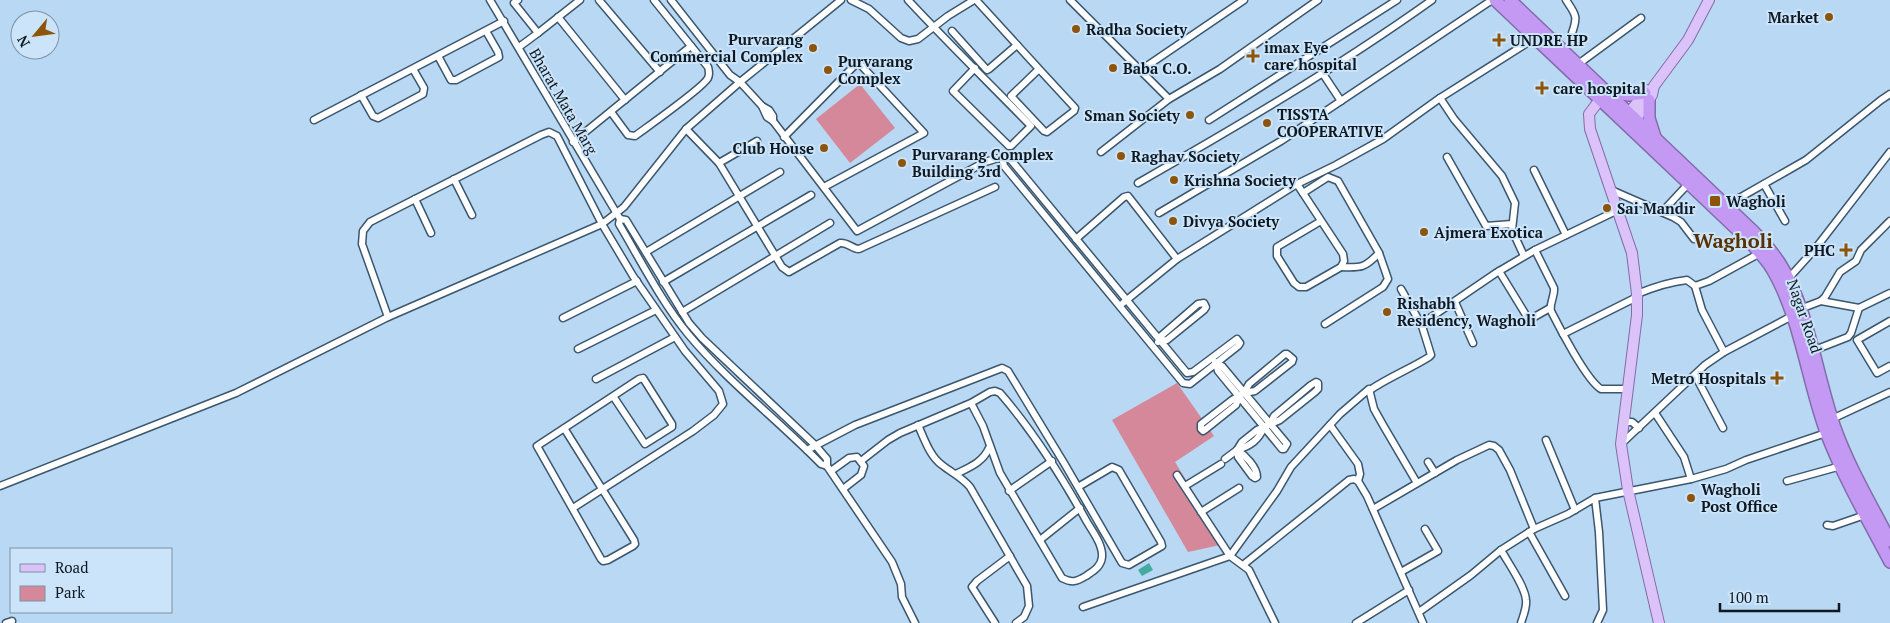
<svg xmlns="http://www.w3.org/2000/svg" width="1890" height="623" viewBox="0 0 1890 623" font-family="'PT Serif',serif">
	<rect width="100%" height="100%" fill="#b9d8f3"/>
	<g fill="#d48899">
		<polygon points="860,84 895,128 850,163 816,119"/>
		<polygon points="1177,383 1214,436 1175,462 1225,544 1188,552 1112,420"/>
	</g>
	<polygon fill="#44ab9f" points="1149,563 1153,570 1142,576 1138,570"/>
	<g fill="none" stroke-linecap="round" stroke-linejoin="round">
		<g stroke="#3b566d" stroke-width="9">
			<g id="street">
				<path d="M490 0 620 219 619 224C641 261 661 301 688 334 727 381 778 420 821 464L827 466"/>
				<polyline points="518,0 514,3 538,33 519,47"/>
				<polyline points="599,0 660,72"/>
				<polyline points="671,0 730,75 740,82 762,106 769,110 773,116 773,121"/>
				<polyline points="851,0 869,9 901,38 909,41 918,39 948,16 974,0"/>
				<path d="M908 0C948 43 990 84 1031 126L1011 146H1009L953 91 975 68"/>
				<polyline points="976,0 1039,69 1011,96 1044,131 1047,132 1074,111 1075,108 1039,69"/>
				<polyline points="1070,0 1169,99"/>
				<path d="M1566 0C1576 15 1578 16 1572 33"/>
				<polyline points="558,17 625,100"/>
				<polyline points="952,31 987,70 989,69 1017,45"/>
				<polyline points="538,33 580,0"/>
				<polyline points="438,56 451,80 456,80 499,57 498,52 486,31"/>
				<polyline points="1577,65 1641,18"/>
				<polyline points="1141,70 1244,0"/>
				<polyline points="1323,74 1341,101"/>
				<polyline points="361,95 373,116 378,118 423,94 424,88 413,69"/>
				<polyline points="1440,98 1454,119 1502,176 1515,203 1512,230 1524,256"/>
				<polyline points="762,106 767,117 773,121 857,231 985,162 1002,157"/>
				<path d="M611 112 628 135 635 136C647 127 703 88 708 78 710 74 709 71 708 67L654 0"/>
				<polyline points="314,120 504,21"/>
				<polyline points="1209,120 1397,0"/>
				<polyline points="686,129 719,163"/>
				<polyline points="784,137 858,62 924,133 824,187"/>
				<path d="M757 141 719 163 782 267 789 272 840 243C848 242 852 249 859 249L995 187"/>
				<polyline points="573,142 691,46"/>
				<polyline points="1101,152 1169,99 1220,69 1318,0"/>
				<polygon points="1002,157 1011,160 1187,373 1193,372 1237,339 1240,343 1238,346 1190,384 1183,383 1004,166"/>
				<polyline points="1447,157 1486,226 1512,224"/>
				<polyline points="1534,170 1566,235"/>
				<polyline points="454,179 472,215"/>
				<path d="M1138 183C1238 126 1338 67 1432 0"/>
				<polyline points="1297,184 1343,254 1344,261 1341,267 1306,287 1299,287 1294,283 1277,256 1277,247 1321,221"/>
				<polyline points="1764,184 1785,221"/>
				<polyline points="1611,190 1673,217 1681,222 1694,239"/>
				<path d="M1303 193 1328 177 1338 181 1379 253C1365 268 1361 268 1341 267"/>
				<polyline points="415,199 431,233"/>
				<polyline points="1727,205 1806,160 1881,100 1890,94"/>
				<polyline points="1662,212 1689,183"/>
				<polyline points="1159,213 1281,141 1492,0"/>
				<polyline points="620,219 626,220 689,323 702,338 815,445 827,459 827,466 892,562 901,584 902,597 915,623"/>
				<polyline points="1076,239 1124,197 1128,196 1177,259"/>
				<path d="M1535 250 1554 288C1555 296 1549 304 1551 311 1559 327 1587 381 1601 389H1627"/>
				<polyline points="646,252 780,172"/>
				<polyline points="1499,271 1529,320 1550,308"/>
				<polyline points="1788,279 1815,249 1890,152"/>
				<polyline points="663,282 811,195"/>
				<polyline points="1401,289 1422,326"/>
				<path d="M1637 294C1654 287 1668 282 1687 280L1695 286"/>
				<polyline points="1821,301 1859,308 1890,293"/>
				<polyline points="1455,302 1473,343"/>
				<polyline points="1123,303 1177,259 1297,184 1336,165 1383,139 1440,98 1535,38"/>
				<polyline points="1800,309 1821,301 1825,297 1840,272 1856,261 1861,250 1890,221"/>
				<polyline points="682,312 830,223"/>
				<polyline points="388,317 362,244 363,231 370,222 541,135 549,132 557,136 602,224 633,276 685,351 719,391 723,404 714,415 693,431 573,508"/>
				<polyline points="563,318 637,281"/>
				<polyline points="1890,321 1857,340 1877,373 1890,366"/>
				<polyline points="1325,324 1383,287 1388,279 1379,253"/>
				<polyline points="1563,334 1637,297"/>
				<polyline points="1158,342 1161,336 1198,304 1204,303 1206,307 1204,310 1167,340 1160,341"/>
				<polyline points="578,349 656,310"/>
				<polyline points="1812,351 1848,337 1851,333 1859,308"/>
				<polyline points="1724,352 1702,310 1695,286 1709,281 1760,253"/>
				<polyline points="1215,362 1222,366 1287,444 1284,449 1282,449 1218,371 1216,364"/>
				<polyline points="1695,375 1723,428"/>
				<polyline points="596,379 675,337"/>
				<path d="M1370 390C1389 377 1410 369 1429 357L1431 355 1422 326 1424 322 1496 273 1535 250 1618 210"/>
				<polyline points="1239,397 1236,405 1206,429 1203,431 1201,429 1201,424 1232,400 1244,393 1249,384 1285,354 1287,354 1293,359 1292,362 1255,391 1244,393"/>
				<polyline points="1655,413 1684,457 1691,479"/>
				<polyline points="1832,419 1890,392"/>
				<polyline points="1624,422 1632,422 1639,428"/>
				<path d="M918 425C924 438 930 457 942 465 952 473 962 477 970 487L1027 586 1029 606 1024 617 1016 623"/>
				<polyline points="1330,425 1358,464 1360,474 1358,481"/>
				<path d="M1264 427C1259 440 1250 446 1237 450L1242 442 1257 430 1280 420 1315 392 1318 389V383L1316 382 1311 385 1274 416 1270 424"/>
				<polyline points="564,428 634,540 635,544 633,546 608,560 603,561 601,559 537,446 639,379 643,378 672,424 672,427 645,444 613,396"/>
				<polyline points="1546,440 1575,510"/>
				<polyline points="1621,444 1705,365 1724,352 1792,316"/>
				<polyline points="807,450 855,425 1002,368 1008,371 1064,463 1122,563 1129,565 1162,546 1161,542 1119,470 1112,467 1078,487"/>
				<path d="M1237 450C1245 455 1257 467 1257 477L1255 478 1252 476 1238 457Z"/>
				<polyline points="1225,459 1237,450"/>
				<path d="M861 461 888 440 900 433 971 403 990 392 995 391 1000 393C1034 432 1062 477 1087 522 1093 532 1103 545 1102 557 1101 567 1093 571 1086 576 1076 582 1072 583 1062 578L1000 473 983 426 971 403"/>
				<polyline points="1428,462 1435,473"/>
				<polyline points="831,471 849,458 857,457 864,466 861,475 843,489"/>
				<path d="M956 474C970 467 983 462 989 448"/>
				<polyline points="1177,475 1230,556 1249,570 1275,623"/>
				<polyline points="1787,481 1841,466"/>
				<polyline points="0,486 236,393 388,317 602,224 624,207 686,129 740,82 841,0"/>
				<polyline points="1185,486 1221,464"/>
				<polyline points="1009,491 1052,461"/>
				<polyline points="1595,498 1691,479 1726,469 1746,460 1826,433"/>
				<polyline points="1373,509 1457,460 1489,445 1494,446 1499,450 1510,470 1534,529"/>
				<polyline points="1201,512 1239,488"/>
				<polyline points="1827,525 1833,526 1865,515"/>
				<polyline points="1529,532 1565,596"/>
				<polyline points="1040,540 1080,508"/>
				<path d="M1501 550C1508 563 1525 586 1526 600 1527 608 1523 616 1521 623"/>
				<polyline points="1243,565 1349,480 1354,479 1358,481 1367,496 1423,623"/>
				<polyline points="1401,572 1438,551 1425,529"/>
				<polyline points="1083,607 1230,556 1277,491 1291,467 1340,414 1369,389 1374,409 1383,425 1417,483"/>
				<polyline points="1419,612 1471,575 1501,550 1534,529 1568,514 1595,498 1599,532 1603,610 1597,623"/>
				<polyline points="6,623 12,621"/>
				<polyline points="995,623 972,587 977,581 1010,556"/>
				<polyline points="1356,623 1409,590"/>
			</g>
		</g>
		<g stroke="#836caa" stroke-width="12">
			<g id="primary">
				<polyline points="1604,94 1589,114 1590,129 1632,253 1637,294 1637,315 1621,444 1628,490 1659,623"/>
				<polyline points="1625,118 1647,90"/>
				<polyline points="1631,126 1652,95 1654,86 1688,40 1709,0"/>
			</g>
		</g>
		<g stroke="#836caa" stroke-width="14">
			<g id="highway">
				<path d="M1495 0 1745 237C1754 247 1765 257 1772 269 1800 316 1807 380 1826 432 1843 477 1868 520 1890 562"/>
				<path d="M1510 0 1752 230C1762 240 1771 250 1779 262 1808 306 1817 377 1835 428 1849 467 1871 504 1890 541"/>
				<polyline points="1605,92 1629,95 1645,93"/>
				<polyline points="1649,100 1649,118 1655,137"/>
			</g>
		</g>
		<use href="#street" stroke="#fff" stroke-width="6"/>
		<use href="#primary" stroke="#dbc2f8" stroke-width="10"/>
		<use href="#highway" stroke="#c399f4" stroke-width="11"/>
	</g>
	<g fill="#8d540c" stroke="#cbe4fa" stroke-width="2">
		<circle cx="1829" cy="17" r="5"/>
		<circle cx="1076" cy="29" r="5"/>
		<path d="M1496.5 32.5h5v5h5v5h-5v5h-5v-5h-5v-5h5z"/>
		<circle cx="813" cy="48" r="5"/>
		<path d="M1250.5 48.5h5v5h5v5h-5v5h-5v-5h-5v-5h5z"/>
		<circle cx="1113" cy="68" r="5"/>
		<circle cx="828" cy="70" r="5"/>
		<path d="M1539.5 80.5h5v5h5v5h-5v5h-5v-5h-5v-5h5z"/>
		<circle cx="1190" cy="115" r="5"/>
		<circle cx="1267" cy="123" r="5"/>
		<circle cx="824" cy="148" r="5"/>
		<circle cx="1121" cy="156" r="5"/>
		<circle cx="902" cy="163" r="5"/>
		<circle cx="1174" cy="180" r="5"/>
		<rect x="1709" y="195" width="12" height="12" rx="2.5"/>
		<circle cx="1607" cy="208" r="5"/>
		<circle cx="1173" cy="221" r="5"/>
		<circle cx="1424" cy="232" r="5"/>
		<path d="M1843.5 242.5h5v5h5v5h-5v5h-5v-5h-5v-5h5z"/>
		<circle cx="1387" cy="312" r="5"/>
		<path d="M1774.5 370.5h5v5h5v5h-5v5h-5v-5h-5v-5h5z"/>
		<circle cx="1691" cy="498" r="5"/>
	</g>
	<g text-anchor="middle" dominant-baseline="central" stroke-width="4" stroke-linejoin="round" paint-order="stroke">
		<g font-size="15" font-weight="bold" fill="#0d1821" stroke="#cbe4fa" text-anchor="start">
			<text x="1819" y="17" text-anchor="end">Market</text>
			<text x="1086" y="29">Radha Society</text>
			<text x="803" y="39" text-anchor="end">Purvarang<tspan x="803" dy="17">Commercial Complex</tspan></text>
			<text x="1510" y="40">UNDRE HP</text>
			<text x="1264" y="47">imax Eye<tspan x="1264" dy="17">care hospital</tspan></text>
			<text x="838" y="61">Purvarang<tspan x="838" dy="17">Complex</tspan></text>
			<text x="1123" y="68">Baba C.O.</text>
			<text x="1553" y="88">care hospital</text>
			<text x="1277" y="114">TISSTA<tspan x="1277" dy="17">COOPERATIVE</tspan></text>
			<text x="1180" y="115" text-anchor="end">Sman Society</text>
			<text x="814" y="148" text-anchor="end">Club House</text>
			<text x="912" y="154">Purvarang Complex<tspan x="912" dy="17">Building 3rd</tspan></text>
			<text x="1131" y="156">Raghav Society</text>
			<text x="1184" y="180">Krishna Society</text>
			<text x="1726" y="201">Wagholi</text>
			<text x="1617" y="208">Sai Mandir</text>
			<text x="1183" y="221">Divya Society</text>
			<text x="1434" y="232">Ajmera Exotica</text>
			<text x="1835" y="250" text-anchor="end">PHC</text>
			<text x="1397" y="303">Rishabh<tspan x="1397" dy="17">Residency, Wagholi</tspan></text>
			<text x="1766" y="378" text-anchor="end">Metro Hospitals</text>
			<text x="1701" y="489">Wagholi<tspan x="1701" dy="17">Post Office</tspan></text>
		</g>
		<g font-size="15" fill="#0d1821" stroke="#cbe4fa">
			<text transform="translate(564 101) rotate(60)">Bharat Mata Marg</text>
			<text transform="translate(1805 316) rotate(71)">Nagar Road</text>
		</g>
		<g font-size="20" font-weight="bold" fill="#583100" stroke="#cbe4fa">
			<text x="1733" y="240">Wagholi</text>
		</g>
	</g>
	<rect x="10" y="548" width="162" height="65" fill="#cbe4fa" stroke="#7f92a3"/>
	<rect x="20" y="564" width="25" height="8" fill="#dbc2f8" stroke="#7f92a3"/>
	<text x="55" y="573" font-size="15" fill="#0d1821">Road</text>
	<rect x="20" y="586" width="25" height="15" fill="#d48899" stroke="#7f92a3"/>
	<text x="55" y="598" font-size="15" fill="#0d1821">Park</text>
	<g transform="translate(35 35) rotate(241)"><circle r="24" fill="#cbe4fa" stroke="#7f92a3"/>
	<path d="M0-4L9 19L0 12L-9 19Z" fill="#8d540c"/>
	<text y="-8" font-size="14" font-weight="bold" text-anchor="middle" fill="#0d1821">N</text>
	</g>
	<path d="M1720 603v8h119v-8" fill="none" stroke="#0d1821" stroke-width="2.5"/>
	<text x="1728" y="603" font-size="15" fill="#0d1821" stroke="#cbe4fa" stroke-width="4" paint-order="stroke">100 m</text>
</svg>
